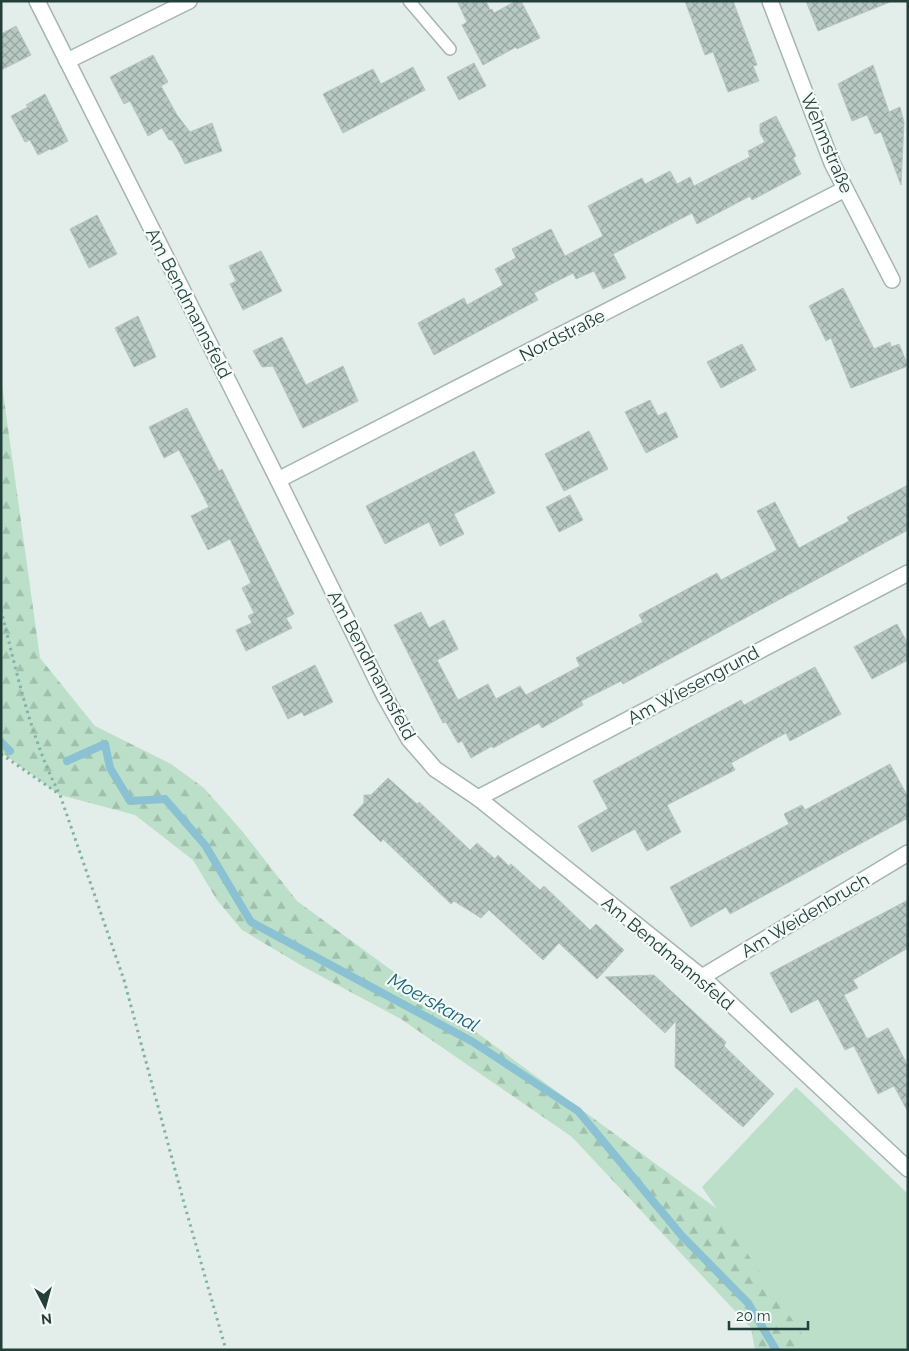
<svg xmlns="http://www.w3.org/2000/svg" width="909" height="1351" viewBox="0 0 909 1351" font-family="Raleway,sans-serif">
	<defs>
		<pattern id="forest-firs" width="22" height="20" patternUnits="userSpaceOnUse" patternTransform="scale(1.25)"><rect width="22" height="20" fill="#bbdfc8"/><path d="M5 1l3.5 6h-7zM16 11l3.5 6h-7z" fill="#a0c0ad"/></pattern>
		<pattern id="building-cross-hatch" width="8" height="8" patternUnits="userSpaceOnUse" patternTransform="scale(1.25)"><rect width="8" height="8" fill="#b8c8c3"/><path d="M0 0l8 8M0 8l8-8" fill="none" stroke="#95a49f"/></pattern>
	</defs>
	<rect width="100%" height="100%" fill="#e3edea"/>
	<polygon fill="url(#forest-firs)" points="1,378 40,658 95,726 171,764 204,788 242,831 297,901 720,1211 813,1350 755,1350 751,1328 572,1137 401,1019 304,967 242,930 217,900 193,860 135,815 60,795 1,752"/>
	<polygon fill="#bbdfc8" points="796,1087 908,1194 908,1350 813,1350 702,1187"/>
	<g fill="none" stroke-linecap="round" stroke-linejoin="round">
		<g stroke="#8ac2d4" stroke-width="8">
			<polyline points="1,742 10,751"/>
			<polyline points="67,761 105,744 110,768 130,801 165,799 205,845 251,922 473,1042 578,1111 682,1236 748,1303 776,1350"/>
		</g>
	</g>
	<g fill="url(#building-cross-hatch)" stroke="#b5c7c1">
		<polygon points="457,1 486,1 490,10 492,9 494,13 516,1 521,1 540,38 517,49 516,47 483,65 462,25 467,22"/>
		<polygon points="685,1 733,1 757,65 753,66 759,81 728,92 713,52 705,55"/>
		<polygon points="806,1 890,1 890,2 818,31"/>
		<polygon points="16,26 31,55 1,70 1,34"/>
		<polygon points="153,55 168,82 161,86 177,115 190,132 212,123 222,151 185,164 179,152 172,140 169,140 162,128 148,136 130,101 124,104 110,77"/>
		<polygon points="474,63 486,86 459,100 447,77"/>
		<polygon points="873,65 889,112 900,107 904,122 901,185 881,132 875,134 867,115 852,121 838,84"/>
		<polygon points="413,67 425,90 343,133 323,94 373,69 381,84"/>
		<polygon points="45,94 68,141 51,150 50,149 38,155 30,140 25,142 11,116 28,107 26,105"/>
		<polygon points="776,116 796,156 793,158 801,174 752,200 750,196 697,224 692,213 613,254 626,278 603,289 594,271 576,279 573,273 534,293 538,300 434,355 418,323 464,298 467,305 503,285 495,269 516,258 512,249 551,229 565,256 603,236 588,206 642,178 645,184 670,171 677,184 690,177 694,186 750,157 748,151 765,142 760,133 760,124"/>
		<polygon points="97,215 117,254 89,268 70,229"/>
		<polygon points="261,251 282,291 243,310 230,284 236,281 229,266"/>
		<polygon points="843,288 874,349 890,342 891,347 899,344 908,366 851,388 831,338 826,341 809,306"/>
		<polygon points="138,316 156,357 134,367 115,328"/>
		<polygon points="282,337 306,385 343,366 358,401 303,428 273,366 262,367 253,351"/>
		<polygon points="742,344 756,370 721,388 707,362"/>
		<polygon points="650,400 658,416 666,412 678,437 646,453 625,412"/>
		<polygon points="187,408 219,471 222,469 294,614 286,618 292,628 246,651 236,630 252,623 248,616 254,613 242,588 251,583 230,539 208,550 191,516 209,507 179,450 164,458 149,427"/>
		<polygon points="589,431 608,469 564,491 545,454"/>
		<polygon points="474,451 495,493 454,514 464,534 440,546 429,522 385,544 366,506"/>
		<polygon points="908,485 908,530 623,684 621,681 581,701 583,705 542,728 539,723 493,748 492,746 471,758 462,741 458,743 446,722 443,723 394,625 421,612 429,628 444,620 458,649 437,660 458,700 488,684 496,699 520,686 526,695 580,666 576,658 643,622 639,615 717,573 721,580 777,550 757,511 775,502 799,548 849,521 847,517"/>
		<polygon points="570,495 583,520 559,532 546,507"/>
		<polygon points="897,624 908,644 908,660 872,679 854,647"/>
		<polygon points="315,665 333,702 304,716 302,712 288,719 272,687"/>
		<polygon points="815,667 841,714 790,741 786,733 731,763 735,770 667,805 681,832 647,851 635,829 592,852 578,826 608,809 593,781 741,700 744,705"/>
		<polygon points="890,764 908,797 908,818 730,914 726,907 691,927 670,887 789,824 784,814 802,805 805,810"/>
		<polygon points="388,778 417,804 419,802 470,850 477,843 495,859 498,855 509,866 511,864 540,890 544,886 590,930 596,924 624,950 597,979 559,943 543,960 489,910 481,918 454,901 451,904 383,839 381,842 353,815 364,803 364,795 371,795"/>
		<polygon points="908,900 908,948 853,980 858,988 844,995 867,1039 888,1028 908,1066 908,1112 894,1086 878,1094 854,1046 845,1050 818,999 791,1013 770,973"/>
		<polygon points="654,975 726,1042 724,1046 774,1094 743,1127 675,1067 676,1021 665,1033 605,977"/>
	</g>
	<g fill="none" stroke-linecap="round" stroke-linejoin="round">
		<g stroke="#a5b5b2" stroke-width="14">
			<polyline id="lane" points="409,1 450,49"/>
		</g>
		<g stroke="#a5b5b2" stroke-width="18">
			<g id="street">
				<polyline points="37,1 278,480 384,695 409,739 435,769 478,798 702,977 908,1169"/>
				<polyline points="770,1 832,163 892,280"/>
				<polyline points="67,61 189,1"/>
				<polyline points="278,480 845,189"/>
				<polyline points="478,798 908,573"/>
				<polyline points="702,977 908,853"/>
			</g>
		</g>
		<g stroke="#82b2a7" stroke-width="3" stroke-dasharray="2.5 4" stroke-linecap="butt">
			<path d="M1 610C17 673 30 737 60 795L124 980 184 1203 226 1350"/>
			<polyline points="1,754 59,794"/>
		</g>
		<use href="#lane" stroke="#fff" stroke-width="11"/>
		<use href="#street" stroke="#fff" stroke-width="15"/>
	</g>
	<g text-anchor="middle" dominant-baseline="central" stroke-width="4.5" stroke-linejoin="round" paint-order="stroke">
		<g font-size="18" fill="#223f3a" stroke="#f4faf7">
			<text transform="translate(827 143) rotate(67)">Wehmstraße</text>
			<text transform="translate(189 303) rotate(63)">Am Bendmannsfeld</text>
			<text transform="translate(562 335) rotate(-27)">Nordstraße</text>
			<text transform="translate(372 665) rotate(62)">Am Bendmannsfeld</text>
			<text transform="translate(693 685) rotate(-28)">Am Wiesengrund</text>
			<text transform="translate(805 915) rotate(-31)">Am Weidenbruch</text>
			<text transform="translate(668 953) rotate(40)">Am Bendmannsfeld</text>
		</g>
		<g font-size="19" font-style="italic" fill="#1a647e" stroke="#f4faf7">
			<text transform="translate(434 1002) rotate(29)">Moerskanal</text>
		</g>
	</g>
	<rect width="909" height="1351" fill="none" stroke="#223f3a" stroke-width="5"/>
	<g transform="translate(45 1306) rotate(174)" stroke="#f4faf7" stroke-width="4" paint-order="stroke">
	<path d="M0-4L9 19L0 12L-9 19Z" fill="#223f3a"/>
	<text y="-8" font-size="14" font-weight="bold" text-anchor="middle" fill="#223f3a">N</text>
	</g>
	<path d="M729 1321v8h79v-8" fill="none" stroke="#223f3a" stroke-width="2.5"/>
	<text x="736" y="1321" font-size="15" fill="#223f3a" stroke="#f4faf7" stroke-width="4" paint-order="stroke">20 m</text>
</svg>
